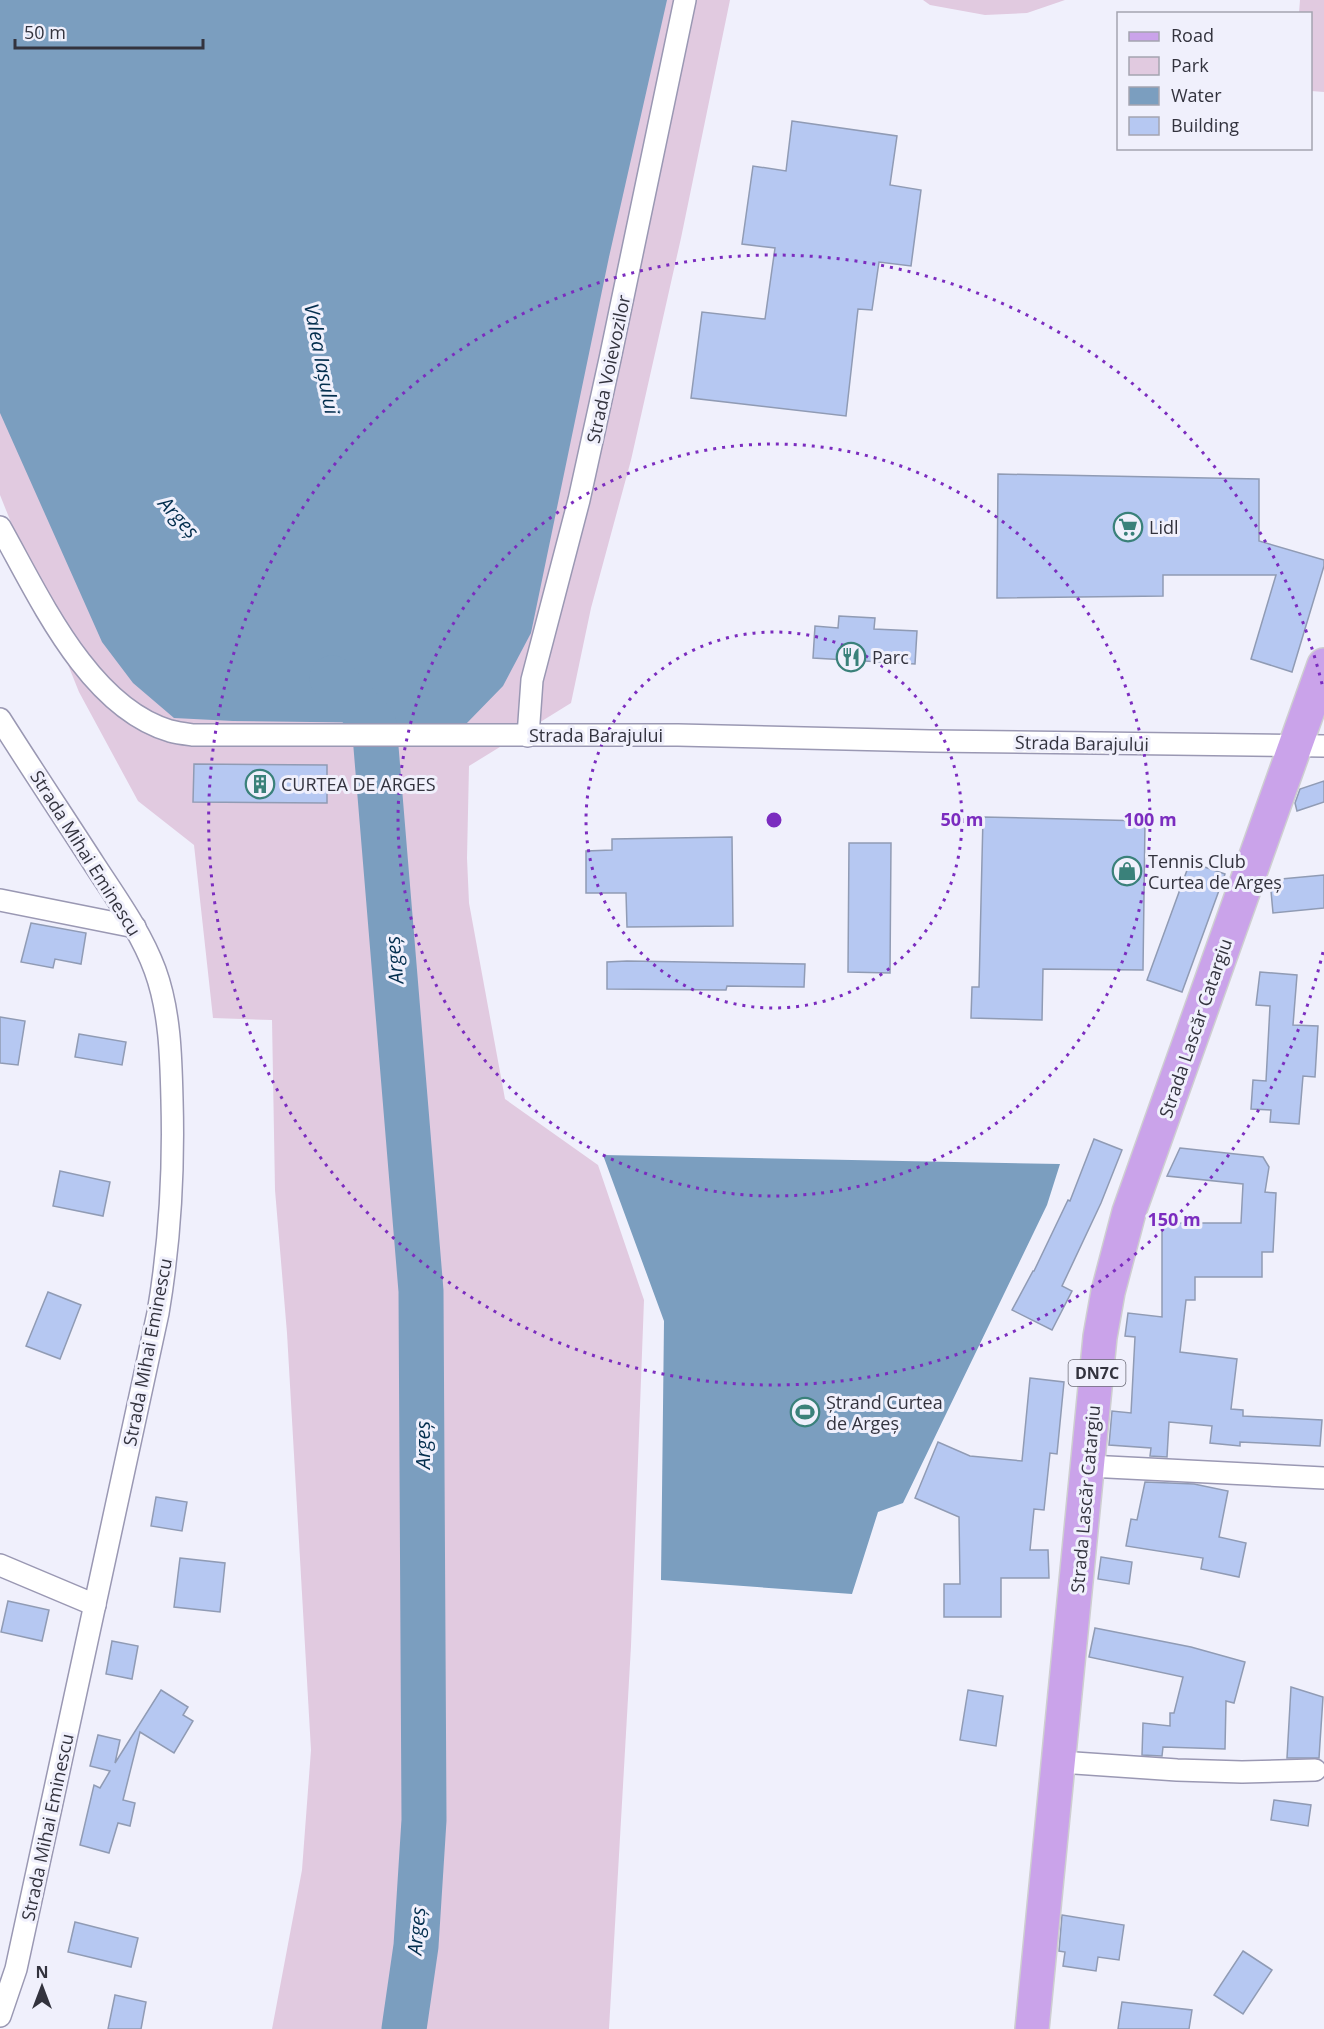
<svg xmlns="http://www.w3.org/2000/svg" width="1324" height="2029" viewBox="0 0 1324 2029" font-family="'Open Sans',sans-serif">
	<rect width="100%" height="100%" fill="#f0f0fc"/>
	<g fill="#e1cae0">
		<polygon points="0,0 730,0 681,238 631,460 591,608 571,703 469,766 467,858 469,903 505,1099 598,1165 644,1300 631,1646 609,2029 272,2029 302,1870 311,1750 287,1333 275,1190 272,1020 213,1018 194,845 138,801 79,692 0,495"/>
		<polygon points="923,0 1065,0 1027,13 985,15 930,5"/>
		<polygon points="1300,0 1324,0 1324,92 1311,91 1310,14 1299,13"/>
	</g>
	<g fill="#7b9ebf">
		<polygon points="0,0 667,0 609,257 531,633 503,686 466,724 233,721 174,718 133,683 102,642 0,413"/>
		<polygon points="603,1155 1060,1164 1047,1205 903,1503 878,1512 852,1594 661,1580 664,1321"/>
	</g>
	<g fill="none" stroke-linecap="round" stroke-linejoin="round">
		<polyline stroke="#7b9ebf" stroke-width="45" points="332,678 374,723 421,1291 424,1820 416,1946 404,2029"/>
	</g>
	<g fill="#b6c8f2" stroke="#909bb4" stroke-width="1.5">
		<polygon points="792,121 897,136 890,185 921,190 911,266 879,262 872,310 858,309 846,416 691,398 702,312 765,319 775,248 742,244 753,166 786,171"/>
		<polygon points="998,474 1259,479 1259,541 1324,560 1324,566 1292,672 1251,659 1276,575 1163,575 1163,596 997,598"/>
		<polygon points="839,616 875,618 874,629 917,631 915,664 813,658 815,626 838,628"/>
		<polygon points="194,764 327,765 327,803 193,802"/>
		<polygon points="1324,781 1324,802 1297,811 1295,803 1300,789"/>
		<polygon points="983,817 1145,821 1143,970 1043,969 1042,1020 971,1018 972,987 979,987"/>
		<polygon points="732,837 733,926 627,927 626,893 586,893 586,851 612,850 612,839"/>
		<polygon points="849,843 891,843 890,973 848,972"/>
		<polygon points="1190,862 1225,874 1182,992 1147,980"/>
		<polygon points="1324,875 1324,908 1273,913 1270,880"/>
		<polygon points="31,923 86,933 81,964 55,959 53,968 21,962"/>
		<polygon points="627,961 805,964 804,987 727,986 726,990 607,989 607,962"/>
		<polygon points="1260,972 1297,975 1293,1025 1318,1026 1315,1077 1303,1076 1299,1124 1270,1122 1271,1110 1251,1109 1253,1080 1266,1081 1270,1006 1256,1005"/>
		<polygon points="0,1017 25,1021 18,1065 0,1063"/>
		<polygon points="79,1034 126,1042 122,1065 75,1057"/>
		<polygon points="1094,1139 1122,1150 1101,1203 1062,1286 1072,1291 1052,1330 1012,1310 1033,1271 1034,1271 1068,1200 1070,1201"/>
		<polygon points="1180,1148 1263,1157 1269,1167 1265,1192 1276,1193 1273,1252 1262,1252 1262,1277 1195,1277 1195,1300 1186,1300 1180,1352 1237,1359 1231,1409 1243,1410 1243,1416 1322,1420 1320,1446 1240,1442 1240,1446 1210,1443 1212,1426 1169,1422 1167,1457 1150,1456 1151,1448 1109,1445 1112,1411 1131,1413 1135,1337 1125,1336 1128,1313 1162,1317 1162,1223 1241,1223 1243,1184 1167,1176"/>
		<polygon points="60,1171 110,1182 103,1216 53,1206"/>
		<polygon points="48,1292 81,1305 60,1359 26,1346"/>
		<polygon points="1030,1378 1064,1382 1057,1454 1050,1453 1044,1510 1034,1509 1030,1550 1048,1550 1049,1578 1001,1578 1001,1617 944,1617 944,1584 960,1584 959,1517 915,1498 938,1442 970,1456 1022,1461"/>
		<polygon points="1145,1482 1194,1484 1228,1491 1219,1537 1246,1543 1239,1577 1201,1569 1203,1558 1126,1546 1131,1519 1137,1520"/>
		<polygon points="156,1497 187,1502 182,1531 151,1526"/>
		<polygon points="1101,1557 1132,1562 1129,1584 1098,1579"/>
		<polygon points="180,1558 225,1563 220,1612 174,1607"/>
		<polygon points="8,1601 49,1610 42,1641 1,1632"/>
		<polygon points="1095,1628 1191,1647 1245,1662 1234,1703 1226,1701 1225,1749 1163,1747 1162,1756 1142,1755 1143,1723 1170,1726 1170,1713 1174,1713 1183,1677 1089,1657"/>
		<polygon points="112,1641 138,1646 132,1679 106,1674"/>
		<polygon points="1291,1687 1323,1697 1319,1758 1287,1758"/>
		<polygon points="161,1690 188,1707 183,1715 193,1721 174,1753 140,1732 123,1800 135,1803 130,1826 118,1823 109,1853 80,1845 94,1785 100,1788 110,1771 90,1766 98,1735 120,1740 115,1763"/>
		<polygon points="968,1690 1003,1696 996,1746 960,1740"/>
		<polygon points="1274,1800 1311,1805 1308,1826 1271,1820"/>
		<polygon points="1062,1915 1124,1925 1119,1960 1098,1957 1096,1971 1063,1966 1065,1952 1059,1951"/>
		<polygon points="75,1922 138,1938 131,1967 68,1952"/>
		<polygon points="1243,1951 1272,1970 1243,2014 1214,1995"/>
		<polygon points="115,1995 146,2002 141,2029 108,2029"/>
		<polygon points="1122,2002 1192,2010 1189,2029 1118,2029"/>
	</g>
	<g fill="none" stroke-linecap="round" stroke-linejoin="round">
		<g stroke="#9a98b3" stroke-width="24">
			<g id="minor">
				<path d="M0 527C39 596 88 707 170 731 178 733 186 734 193 735H678L930 741 1324 746"/>
				<path d="M0 719C31 768 63 816 94 864 116 898 141 932 155 970 170 1011 171 1057 172 1100 174 1172 170 1242 158 1313L16 1969 0 2016"/>
				<polyline points="528,736 532,680 579,500 610,359 685,0"/>
				<polyline points="0,900 135,927"/>
				<polyline points="1088,1466 1324,1478"/>
				<polyline points="0,1565 95,1605"/>
				<polyline points="1060,1762 1177,1770 1242,1772 1315,1770"/>
			</g>
		</g>
		<g stroke="#ceced1" stroke-width="36">
			<polyline id="primary" points="1032,2029 1100,1337 1108,1292 1129,1212 1324,665"/>
		</g>
		<use href="#minor" stroke="#fff" stroke-width="21"/>
		<use href="#primary" stroke="#caa3ea" stroke-width="33"/>
	</g>
	<g fill="none" stroke="#7b2cbf" stroke-width="3" stroke-dasharray="3 6">
		<circle cx="774" cy="820" r="188"/>
		<circle cx="774" cy="820" r="376"/>
		<path d="M1323 952A565 565 0 1 1 1323 688"/>
	</g>
	<defs>
		<g id="supermarket-ring" transform="scale(1.5)"><circle r="9.5" fill="#f0f0fc" stroke="#3a817a" stroke-width="1.5"/><path d="M-6-5.5h2.5l.6 2H6L4.5 2H-2.5L-4.4-4H-6ZM-1.5 3.2a1.3 1.3 0 1 0 .1 0ZM3 3.2a1.3 1.3 0 1 0 .1 0Z" fill="#3a817a"/></g>
		<g id="restaurant-ring" transform="scale(1.5)"><circle r="9.5" fill="#f0f0fc" stroke="#3a817a" stroke-width="1.5"/><path d="M-5-6h1v4h1v-4h1v4h1v-4h1v5L-1.5 .5V6h-2V.5L-5-1ZM5-6V6H3V1.5H1.5Q1.5-4 5-6Z" fill="#3a817a"/></g>
		<g id="building-ring" transform="scale(1.5)"><circle r="9.5" fill="#f0f0fc" stroke="#3a817a" stroke-width="1.5"/><path d="M-4-6H4V6H1V3H-1V6H-4ZM-2.5-4.3h1.7v1.8h-1.7ZM.8-4.3h1.7v1.8H.8ZM-2.5-1h1.7V.8h-1.7ZM.8-1h1.7V.8H.8Z" fill="#3a817a"/></g>
		<g id="shop-ring" transform="scale(1.5)"><circle r="9.5" fill="#f0f0fc" stroke="#3a817a" stroke-width="1.5"/><path d="M-5-2.5h2.3a2.7 3.5 0 0 1 5.4 0H5L5.5 6h-11ZM-1.5-2.5h3a1.5 2.3 0 0 0-3 0Z" fill="#3a817a"/></g>
		<g id="stadium-ring" transform="scale(1.5)"><circle r="9.5" fill="#f0f0fc" stroke="#3a817a" stroke-width="1.5"/><path d="M0-5a6.5 5 0 1 0 0 10a6.5 5 0 1 0 0-10ZM-3.5-1.8h7v3.6h-7Z" fill="#3a817a"/></g>
	</defs>
	<g fill-rule="evenodd">
		<use href="#supermarket-ring" x="1128" y="527"/>
		<use href="#restaurant-ring" x="851" y="657"/>
		<use href="#building-ring" x="260" y="784"/>
		<use href="#shop-ring" x="1127" y="871"/>
		<use href="#stadium-ring" x="805" y="1412"/>
	</g>
	<g text-anchor="middle" dominant-baseline="central" stroke-width="6" stroke-linejoin="round" paint-order="stroke">
		<rect fill="#f0f0fc" stroke="#6c6c77" stroke-width="1.5" x="1068.5" y="1360" width="57" height="26" rx="4.5"/>
		<g font-size="16" font-weight="bold" fill="#33333e">
			<text x="1097" y="1373">DN7C</text>
		</g>
		<g font-size="18" fill="#33333e" stroke="#f0f0fc">
			<text transform="translate(608 369) rotate(-78)">Strada Voievozilor</text>
			<text x="596" y="735">Strada Barajului</text>
			<text transform="translate(1082 743) rotate(1)">Strada Barajului</text>
			<text transform="translate(86 853) rotate(58)">Strada Mihai Eminescu</text>
			<text transform="translate(1195 1028) rotate(-71)">Strada Lascăr Catargiu</text>
			<text transform="translate(147 1352) rotate(-79)">Strada Mihai Eminescu</text>
			<text transform="translate(1085 1499) rotate(-85)">Strada Lascăr Catargiu</text>
			<text transform="translate(47 1827) rotate(-78)">Strada Mihai Eminescu</text>
		</g>
		<g font-size="18" fill="#33333e" stroke="#f0f0fc" text-anchor="start">
			<text x="1149" y="527">Lidl</text>
			<text x="872" y="657">Parc</text>
			<text x="281" y="784">CURTEA DE ARGES</text>
			<text x="1148" y="861">Tennis Club<tspan x="1148" dy="21">Curtea de Argeș</tspan></text>
			<text x="826" y="1402">Ștrand Curtea<tspan x="826" dy="21">de Argeș</tspan></text>
		</g>
		<g font-size="20" font-style="italic" fill="#032e4e" stroke="#f0f0fc">
			<text transform="translate(322 359) rotate(79)">Valea Iașului</text>
			<text transform="translate(179 517) rotate(47)">Argeș</text>
			<text transform="translate(394 960) rotate(-95)">Argeș</text>
			<text transform="translate(422 1445) rotate(-90)">Argeș</text>
			<text transform="translate(416 1931) rotate(-85)">Argeș</text>
		</g>
	</g>
	<circle cx="774" cy="820" r="9" fill="#7b2cbf" stroke="#f0f0fc" stroke-width="3"/>
	<g font-size="18" text-anchor="middle" font-weight="bold" fill="#7b2cbf" stroke="#f0f0fc" stroke-width="6" stroke-linejoin="round" paint-order="stroke">
		<text x="962" y="826">50 m</text>
		<text x="1150" y="826">100 m</text>
		<text x="1174" y="1226">150 m</text>
	</g>
	<rect x="1117" y="12" width="195" height="138" fill="#f0f0fc" stroke="#a4a4b0" stroke-width="1.5"/>
	<rect x="1129" y="32" width="30" height="9" fill="#caa3ea" stroke="#a4a4b0" stroke-width="1.5"/>
	<text x="1171" y="42" font-size="18" fill="#33333e">Road</text>
	<rect x="1129" y="57" width="30" height="18" fill="#e1cae0" stroke="#a4a4b0" stroke-width="1.5"/>
	<text x="1171" y="72" font-size="18" fill="#33333e">Park</text>
	<rect x="1129" y="87" width="30" height="18" fill="#7b9ebf" stroke="#a4a4b0" stroke-width="1.5"/>
	<text x="1171" y="102" font-size="18" fill="#33333e">Water</text>
	<rect x="1129" y="117" width="30" height="18" fill="#b6c8f2" stroke="#a4a4b0" stroke-width="1.5"/>
	<text x="1171" y="132" font-size="18" fill="#33333e">Building</text>
	<g transform="translate(42 1987)" stroke="#f0f0fc" stroke-width="4.5" paint-order="stroke">
	<path d="M0-4.5L10 22L0 15L-10 22Z" fill="#33333e"/>
	<text y="-9" font-size="16" font-weight="bold" text-anchor="middle" fill="#33333e">N</text>
	</g>
	<path d="M15 39v9h188v-9" fill="none" stroke="#33333e" stroke-width="3"/>
	<text x="24" y="39" font-size="18" fill="#33333e" stroke="#f0f0fc" stroke-width="4.5" paint-order="stroke">50 m</text>
</svg>
